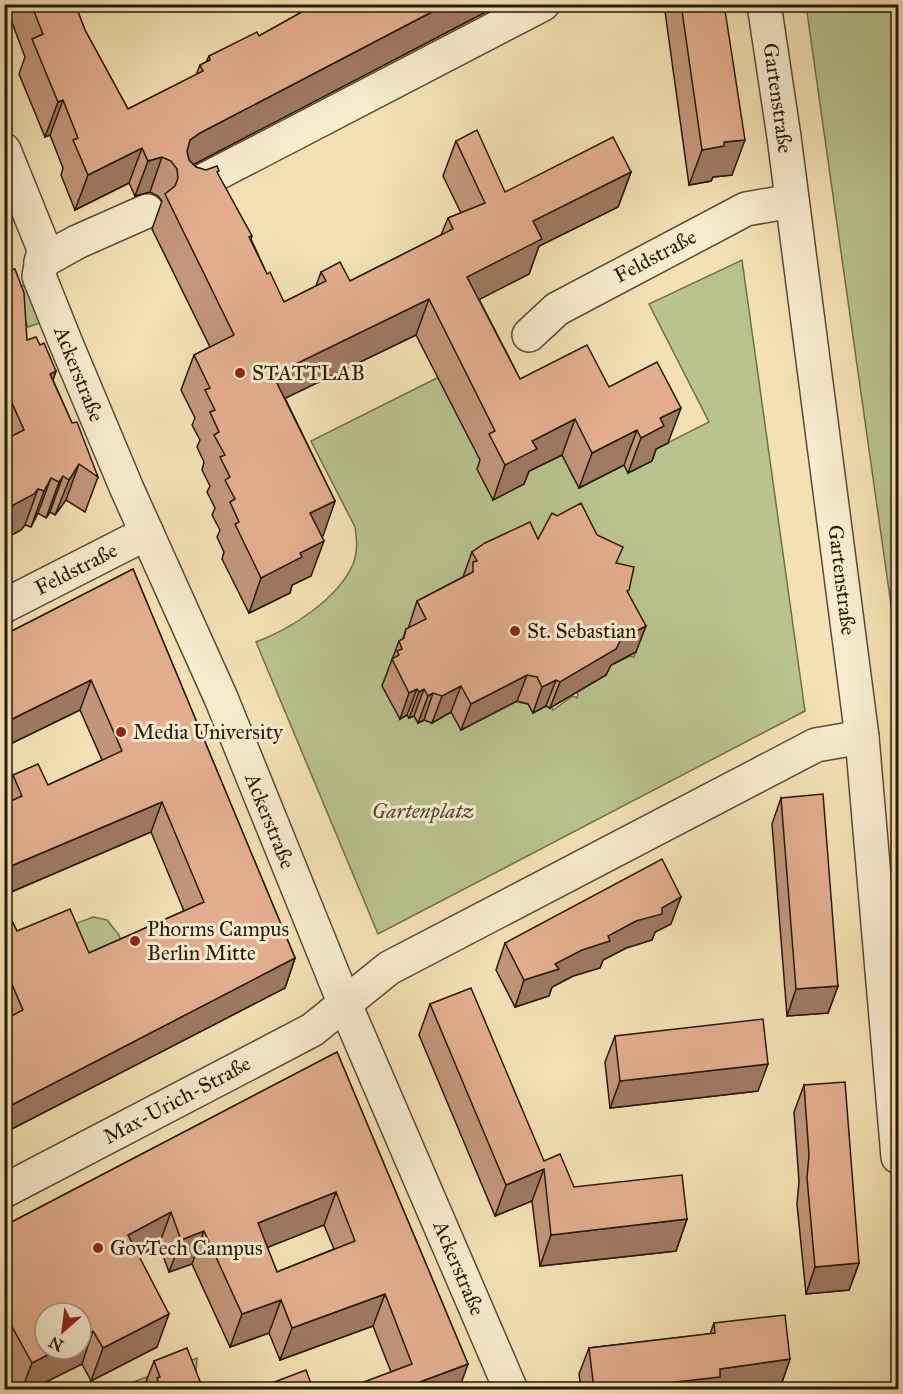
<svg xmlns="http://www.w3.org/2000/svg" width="903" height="1394" viewBox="0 0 903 1394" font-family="'IM FELL Great Primer',serif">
	<rect width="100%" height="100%" fill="#f3e1b3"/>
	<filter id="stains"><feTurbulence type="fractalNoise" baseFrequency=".00333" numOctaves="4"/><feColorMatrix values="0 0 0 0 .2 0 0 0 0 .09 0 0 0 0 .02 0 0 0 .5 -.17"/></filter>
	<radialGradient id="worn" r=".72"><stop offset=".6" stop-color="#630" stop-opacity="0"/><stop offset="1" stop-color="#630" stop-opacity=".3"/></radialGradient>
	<g fill="#b9c38e" stroke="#706e4c" stroke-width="1.5" fill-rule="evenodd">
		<polygon points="806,5 898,5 898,654"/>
		<path d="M742 260 805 711 378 934 256 642C291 629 338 599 353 564 358 553 357 539 355 527L311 441 439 377 519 476 562 455 579 488 709 422 649 304ZM416 645 631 651 635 653 634 657 630 656 611 665 608 670 576 692 578 694 577 698 573 696 553 710 548 702 533 713 528 704 517 702 515 699 466 724 467 727 461 730 452 712 448 714 446 711 418 723 414 716 407 715Z"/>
		<polygon points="27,284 42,322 28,327 13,290"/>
		<polygon points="93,917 107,920 119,935 122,945 100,965 73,938 77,923"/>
		<polygon points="197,1358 196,1373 152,1389 112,1390"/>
	</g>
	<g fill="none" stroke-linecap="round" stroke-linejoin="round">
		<g stroke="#5a4a35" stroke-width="36">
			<g id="minor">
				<polyline points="764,4 784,137 862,737 898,1157"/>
				<polyline points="4,150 44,249 39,276 65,341 127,489 221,698 344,1002 511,1390"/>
				<polyline points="193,186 543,4"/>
				<polyline points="41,262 77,242 147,211"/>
				<polyline points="529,335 557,309 746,209 792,201"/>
				<polyline points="4,606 147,533"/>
				<polyline points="4,1191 312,1030 389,968 816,745 862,737"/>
			</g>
		</g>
		<use href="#minor" stroke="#f7ecce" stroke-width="33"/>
	</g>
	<g fill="#c3967a" stroke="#27180b" stroke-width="1.5" fill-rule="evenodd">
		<polygon points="5,4 75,4 85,30 128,109 196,75 200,65 206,62 209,56 259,36 316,4 501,4 194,164 196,167 218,175 252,236 251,239 267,274 284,302 316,286 321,272 350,281 441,235 448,218 461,213 443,176 456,141 505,192 631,172 618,207 539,246 529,274 479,299 520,379 609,387 668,443 656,449 652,461 628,473 624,465 579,488 562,455 529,471 524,484 493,500 477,469 480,460 416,335 285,398 335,501 322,536 311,576 292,585 290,593 249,613 222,559 224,552 217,537 220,530 212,515 215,508 207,492 210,486 202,470 204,462 197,447 200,440 192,425 195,418 181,390 194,355 210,347 152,229 162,201 158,196 150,192 135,196 129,183 75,210 61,175 63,168 50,135 45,137 19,74 25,57"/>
		<polygon points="664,4 724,4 732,175 713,177 711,181 689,185"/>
		<polygon points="4,263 27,340 40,345 56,371 53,380 72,423 98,477 85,512 66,500 55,515 50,512 46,518 38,513 31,527 25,525 21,530 4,539"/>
		<polygon points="597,535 617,564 628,594 636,652 611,665 606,675 550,708 546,706 533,713 528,704 517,701 461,730 451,712 432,723 424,720 418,723 414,716 409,718 407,715 400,719 382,686 399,641 403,639 406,629 408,629 417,601 463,577 472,552 538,539"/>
		<polygon points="133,569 295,958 285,988 4,1133 4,905 17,931 89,953 184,911 151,832 4,895 4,798 13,775 48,785 102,760 80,710 4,747 4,635"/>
		<polygon points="781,798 838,986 828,1013 787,1016 772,824"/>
		<polygon points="671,924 655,932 652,940 626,948 603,960 600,968 573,976 552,987 549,996 515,1007 496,970 505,943"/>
		<polygon points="430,1004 544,1161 574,1187 687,1219 676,1251 540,1266 532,1201 495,1216 419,1035"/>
		<polygon points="615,1036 758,1091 610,1108 605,1062"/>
		<path d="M337 1052 468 1364 391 1372 373 1326 280 1360 269 1333 230 1347 192 1264 169 1272 159 1245 139 1256 157 1347 91 1381 82 1364 32 1389H17L4 1367V1226ZM324 1225 334 1249 277 1272 267 1247Z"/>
		<polygon points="804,1085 859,1263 849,1290 806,1294 797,1204 799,1181 794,1112"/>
		<polygon points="714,1323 790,1359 781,1385 754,1389 581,1389 579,1374 589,1348 710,1334"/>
		<polygon points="154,1361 203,1389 143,1389"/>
	</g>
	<g fill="#9f7a63" stroke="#27180b" stroke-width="1.5">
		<polygon points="447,4 501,4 187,168 178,175 190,140 200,133"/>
		<polygon points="63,100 50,135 45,137 58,102"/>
		<polygon points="745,140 732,175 713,177 711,181 689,185 702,150 724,142"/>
		<polygon points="142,148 129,183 75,210 88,175"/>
		<polygon points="162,157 150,192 135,196 148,161"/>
		<polygon points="631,172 618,207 539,246 529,274 455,312 467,277 533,221"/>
		<polygon points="429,299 416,335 261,410 273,375"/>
		<polygon points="56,371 43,407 50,374"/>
		<polygon points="681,408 668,443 656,449 652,461 628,473 641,438 660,418"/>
		<polygon points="575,419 562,455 529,471 524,484 493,500 505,465 532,441"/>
		<polygon points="637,430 624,465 579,488 592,453"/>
		<polygon points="79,464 66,500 55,515 69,480"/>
		<polygon points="63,476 50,512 46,518 59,482"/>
		<polygon points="51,478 38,513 31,527 44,491"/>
		<polygon points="38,489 25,525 21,530 4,539 4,517 8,508"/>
		<polygon points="335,501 323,536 298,548 310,513"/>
		<polygon points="324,541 311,576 292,585 290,593 249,613 261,578 300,553"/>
		<polygon points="646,626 636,652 611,665 606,675 550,708 560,682 621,639"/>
		<polygon points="527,675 517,701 461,730 471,704"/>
		<polygon points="91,680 80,710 4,747 4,723"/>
		<polygon points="556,680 546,706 533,713 542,687"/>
		<polygon points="461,686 451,712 432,723 442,696"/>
		<polygon points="417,689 407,715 400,719 409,693"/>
		<polygon points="424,689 414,716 409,718 419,692"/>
		<polygon points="433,693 424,720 418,723 428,696"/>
		<polygon points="162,802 151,832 4,895 4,869"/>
		<polygon points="681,897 671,924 655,932 652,940 626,948 603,960 600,968 573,976 552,987 549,996 515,1007 524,980"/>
		<polygon points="295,958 285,988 4,1133 4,1109"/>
		<polygon points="838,986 828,1013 787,1016 796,989"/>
		<polygon points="768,1064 758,1091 610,1108 620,1081"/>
		<polygon points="544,1169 532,1201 495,1216 506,1185"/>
		<polygon points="336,1192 324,1225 246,1256 258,1223"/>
		<polygon points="171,1212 159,1245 116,1267 128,1235"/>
		<polygon points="687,1219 676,1251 540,1266 551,1235"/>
		<polygon points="204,1231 192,1264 169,1272 181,1240"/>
		<polygon points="859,1263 849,1290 806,1294 815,1267"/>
		<polygon points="385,1294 373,1326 280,1360 292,1328"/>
		<polygon points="281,1300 269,1333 230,1347 242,1314"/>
		<polygon points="169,1314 157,1347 91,1381 103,1348"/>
		<polygon points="93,1331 82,1364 32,1389 22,1389 32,1363 59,1349 81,1349 81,1338"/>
		<polygon points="790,1359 781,1385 754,1389 614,1389 720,1369"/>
		<polygon points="468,1364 459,1389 401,1389"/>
	</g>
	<g fill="#e3ae8e" stroke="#27180b" stroke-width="1.5" fill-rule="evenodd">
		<polygon points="31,4 75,4 85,30 128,109 203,71 200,65 210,60 209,56 257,32 259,36 316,4 447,4 200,133 190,140 187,151 189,160 196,167 206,170 217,166 219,171 217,172 252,236 249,237 267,274 270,272 284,302 326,281 321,272 340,262 350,281 453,229 448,218 485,203 456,141 477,130 505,192 613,137 631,172 533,221 542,239 467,277 520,379 587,345 609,387 657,362 681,408 660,418 664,426 641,438 637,430 592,453 575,419 532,441 537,449 505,465 489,434 495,431 429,299 273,375 335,501 310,513 324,541 300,553 302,557 261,578 235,524 239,522 230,502 235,499 225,480 230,477 220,457 225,455 214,435 219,432 210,412 215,410 205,390 210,388 194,355 234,335 165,194 175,186 178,178 177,169 171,161 162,157 148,161 142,148 88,175 73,140 78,138 63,100 58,102 32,39 43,34"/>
		<polygon points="681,4 724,4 745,140 724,142 724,146 702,150"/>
		<polygon points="8,262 12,270 15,269 24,293 27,340 36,337 40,345 44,343 56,371 50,374 72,423 77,422 98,477 79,464 69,480 63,476 59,482 51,478 44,491 38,489 34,494 8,508 4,502 4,440 24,430 4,385 4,263"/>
		<polygon points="581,503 597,535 623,547 616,563 634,567 629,590 627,591 646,626 621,639 616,649 560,682 556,680 542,687 537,677 527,675 471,704 461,686 442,696 433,693 428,696 424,689 419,692 417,689 409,693 392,659 399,655 397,651 402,649 399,641 404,638 406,629 426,619 417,601 473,572 473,562 477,561 472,552 485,543 530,522 538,539 552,513 557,516"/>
		<polygon points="133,569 295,958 4,1109 4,1020 23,1010 4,966 4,905 17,931 70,909 89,953 204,902 162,802 4,869 4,804 22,796 13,775 38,764 48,785 122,751 91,680 4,723 4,635"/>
		<polygon points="823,794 838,986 796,989 781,798"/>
		<polygon points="662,859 681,897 662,908 662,914 636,921 608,936 610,941 582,950 555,964 559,969 524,980 505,943"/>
		<polygon points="471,988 544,1161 560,1154 574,1187 682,1175 687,1219 551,1235 544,1169 506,1185 430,1004"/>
		<polygon points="763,1019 768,1064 620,1081 615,1036"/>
		<path d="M337 1052 468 1364 401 1389H345L412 1364 385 1294 292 1328 281 1300 242 1314 204 1231 181 1240 171 1212 128 1235 169 1314 103 1348 93 1331 81 1338V1313H45V1349H59L32 1363 4 1312V1226ZM336 1192 355 1241 277 1272 258 1223Z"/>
		<polygon points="845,1082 859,1263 815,1267 807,1178 809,1155 804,1085"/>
		<polygon points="785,1315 790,1359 720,1369 720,1377 614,1389 594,1389 589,1348 715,1333 714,1323"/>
		<polygon points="187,1348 203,1389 161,1389 157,1378 160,1377 154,1361"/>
		<polygon points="306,1370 313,1389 256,1389"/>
		<polygon points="868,1388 869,1389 848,1389"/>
	</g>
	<g fill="#8f2418" stroke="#f7ecce" stroke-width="2">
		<circle cx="240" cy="373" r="6"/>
		<circle cx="515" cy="631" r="6"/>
		<circle cx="121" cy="732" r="6"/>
		<circle cx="135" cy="941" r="6"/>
		<circle cx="98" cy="1248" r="6"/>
	</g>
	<g text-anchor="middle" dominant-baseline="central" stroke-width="6" stroke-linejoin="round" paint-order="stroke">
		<g font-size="21" fill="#27180b" stroke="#f7ecce">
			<text transform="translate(778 98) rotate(82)">Gartenstraße</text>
			<text transform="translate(655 256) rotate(-28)">Feldstraße</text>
			<text transform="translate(79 374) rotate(68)">Ackerstraße</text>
			<text transform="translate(76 569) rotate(-27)">Feldstraße</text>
			<text transform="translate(842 580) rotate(83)">Gartenstraße</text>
			<text transform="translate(270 821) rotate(68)">Ackerstraße</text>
			<text transform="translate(177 1100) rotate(-28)">Max-Urich-Straße</text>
			<text transform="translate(459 1268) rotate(67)">Ackerstraße</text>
		</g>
		<g font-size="21" fill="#27180b" stroke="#f7ecce" text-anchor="start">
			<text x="252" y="373">STATTLAB</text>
			<text x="527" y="631">St. Sebastian</text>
			<text x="133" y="732">Media University</text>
			<text x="147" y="929">Phorms Campus<tspan x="147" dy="24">Berlin Mitte</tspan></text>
			<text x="110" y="1248">GovTech Campus</text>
		</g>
		<g font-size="21" font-style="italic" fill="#534b32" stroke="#f7ecce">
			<text x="423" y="811">Gartenplatz</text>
		</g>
	</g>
	<rect width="903" height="1394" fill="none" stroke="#f3e1b3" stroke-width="24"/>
	<rect x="6" y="6" width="891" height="1382" fill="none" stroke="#27180b" stroke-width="3"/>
	<rect x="12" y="12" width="879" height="1370" fill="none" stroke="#27180b" stroke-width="1.5"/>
	<g transform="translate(63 1331) rotate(208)"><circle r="28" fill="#f7ecce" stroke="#a49780" stroke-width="1.5"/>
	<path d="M0-4.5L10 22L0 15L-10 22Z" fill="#8f2418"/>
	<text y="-9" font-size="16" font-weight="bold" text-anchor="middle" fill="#27180b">N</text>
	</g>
	<rect width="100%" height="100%" filter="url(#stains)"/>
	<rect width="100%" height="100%" fill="url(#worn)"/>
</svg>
